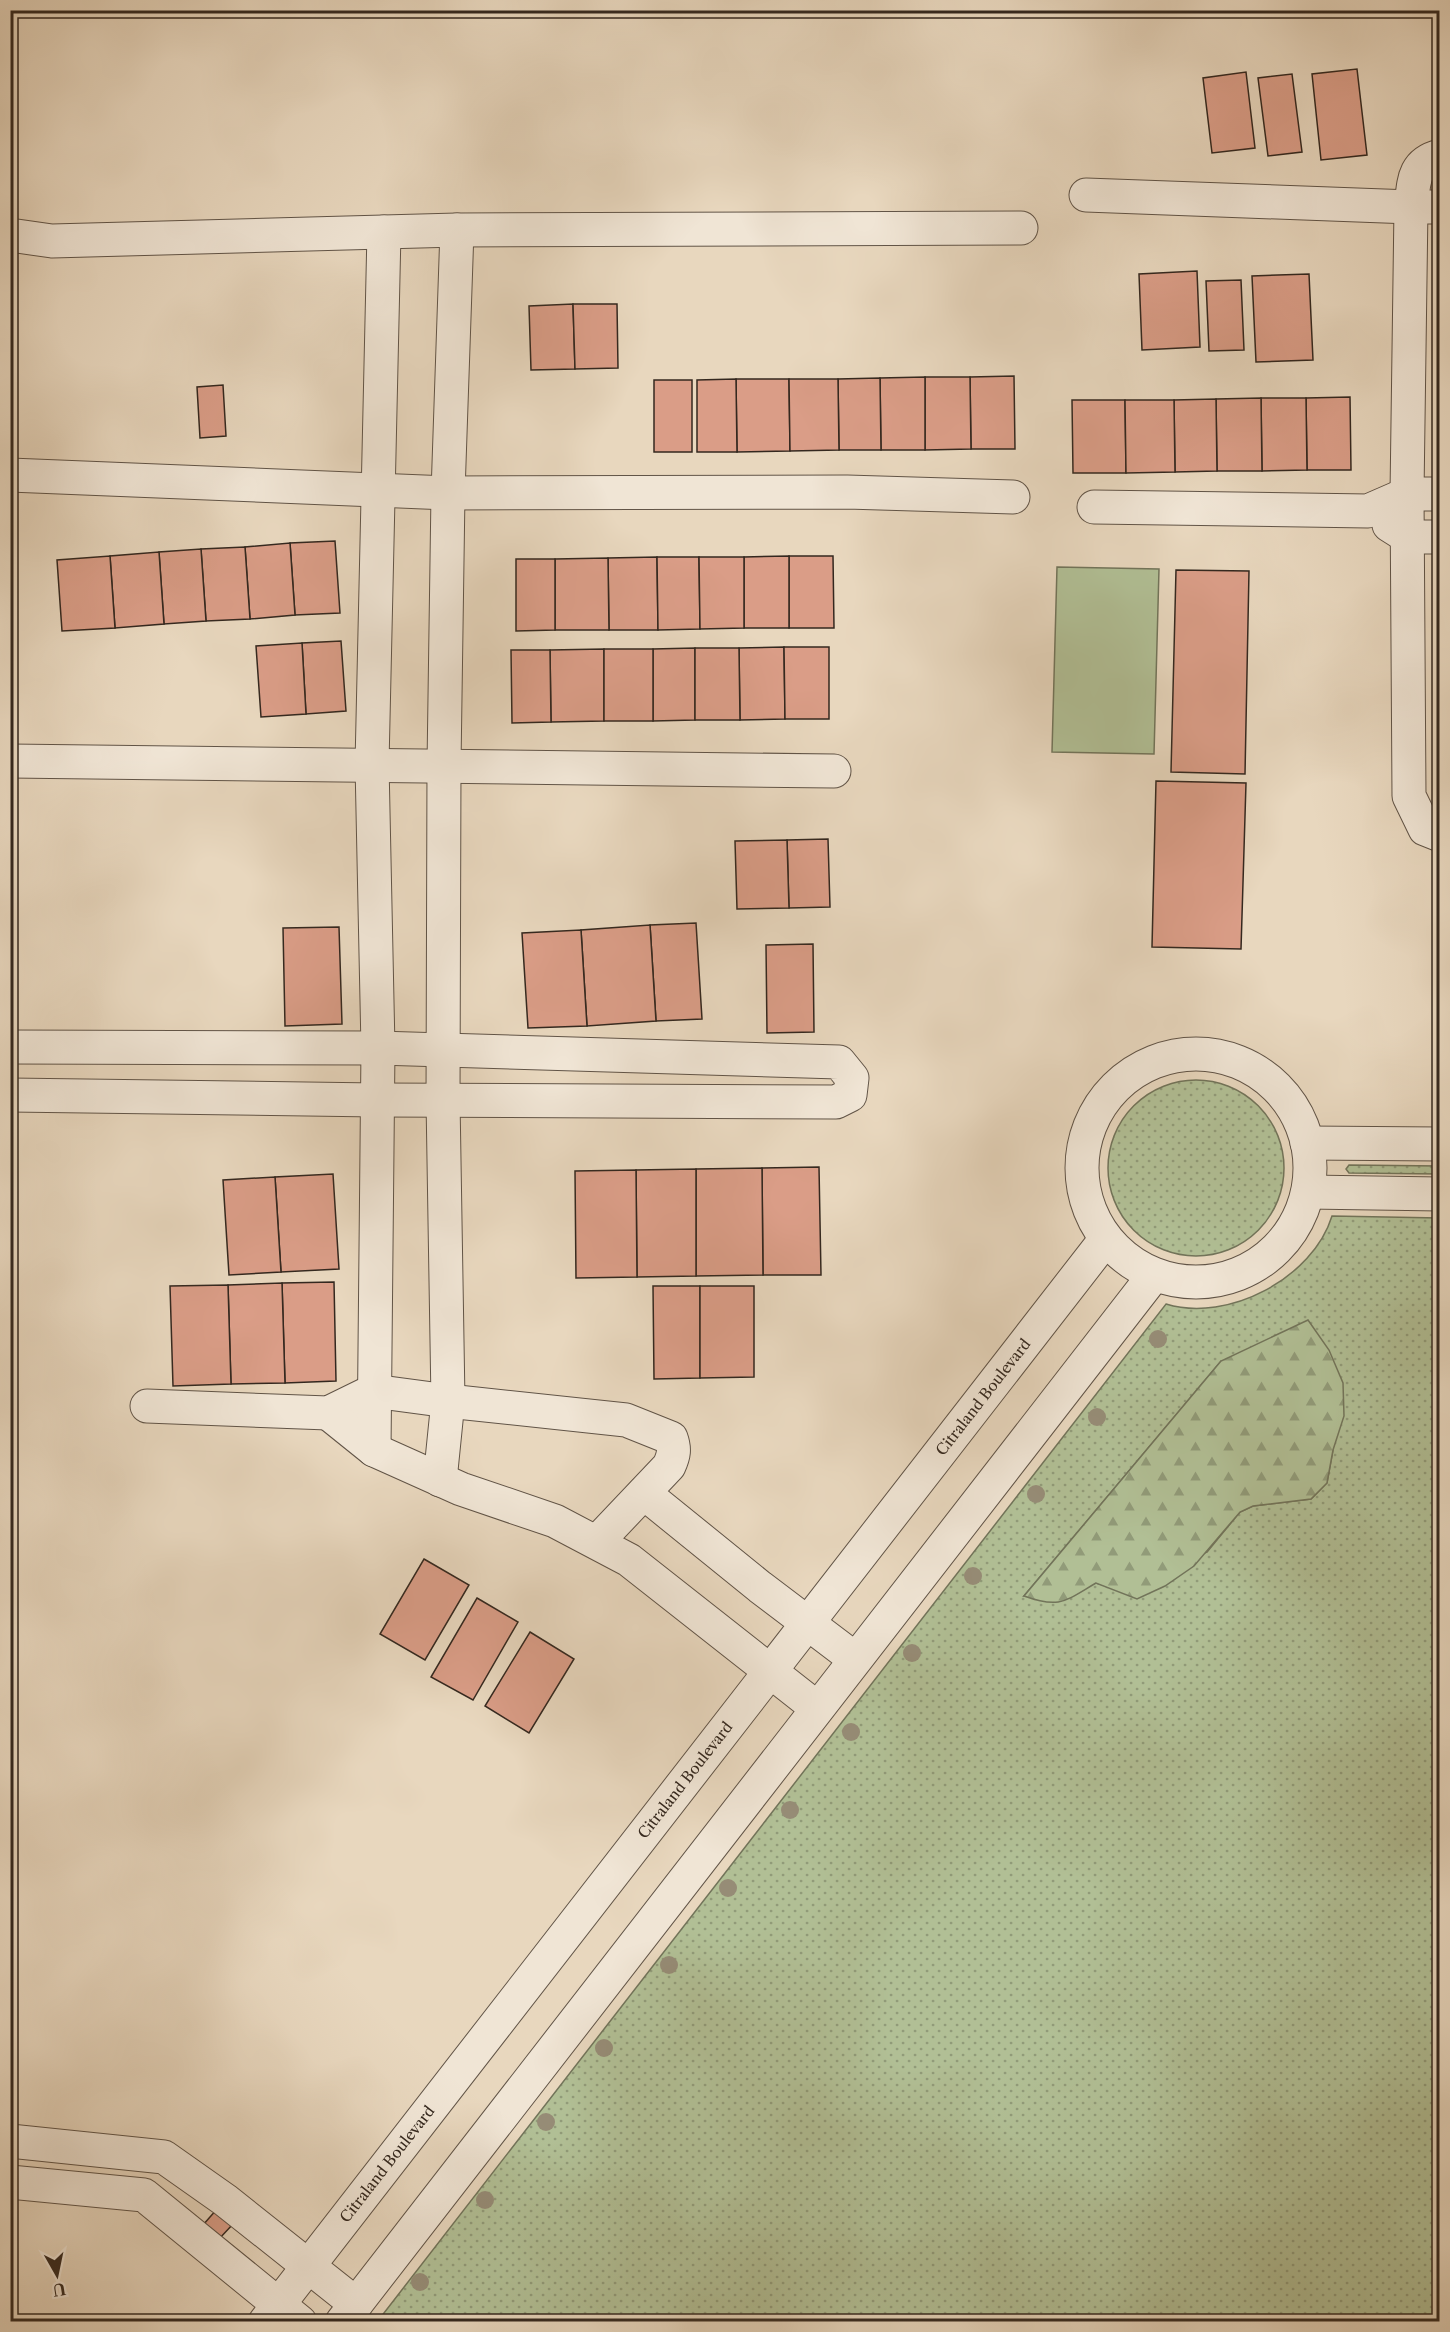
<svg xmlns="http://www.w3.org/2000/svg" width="1450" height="2332" viewBox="0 0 1450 2332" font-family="'Libre Caslon Text',serif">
	<defs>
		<pattern id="grass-dots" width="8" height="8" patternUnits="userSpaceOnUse" patternTransform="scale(1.5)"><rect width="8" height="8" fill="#b1bf95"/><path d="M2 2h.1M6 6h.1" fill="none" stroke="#919b79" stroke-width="1.8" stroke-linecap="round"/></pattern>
		<pattern id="forest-firs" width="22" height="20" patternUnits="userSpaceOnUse" patternTransform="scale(1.5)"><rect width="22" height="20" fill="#b1bf95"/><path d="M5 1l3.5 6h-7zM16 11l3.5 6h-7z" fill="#919b79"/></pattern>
	</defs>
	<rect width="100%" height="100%" fill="#e8d7be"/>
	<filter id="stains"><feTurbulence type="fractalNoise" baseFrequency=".00333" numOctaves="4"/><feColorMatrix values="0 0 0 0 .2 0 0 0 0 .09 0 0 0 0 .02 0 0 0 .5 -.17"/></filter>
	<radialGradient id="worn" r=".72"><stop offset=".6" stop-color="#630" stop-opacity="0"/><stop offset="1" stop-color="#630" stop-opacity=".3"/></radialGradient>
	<g fill="url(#grass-dots)" stroke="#72745a" stroke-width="1.5" fill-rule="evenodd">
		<circle cx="1196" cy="1168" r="88"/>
		<polygon points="1349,1165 1439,1166 1439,1174 1349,1173 1346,1169"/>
		<path d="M1332 1216 1439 1218V2321L377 2322 1166 1304C1228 1323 1313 1278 1332 1216ZM1221 1361 1333 1450 1327 1483 1311 1499 1253 1506 1240 1512 1207 1552 1110 1587 1096 1583 1024 1596Z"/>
	</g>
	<path fill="url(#forest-firs)" stroke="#72745a" stroke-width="1.5" d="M1308 1320 1329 1350 1343 1383 1344 1416 1333 1450 1327 1483 1311 1499 1253 1506 1240 1512 1194 1566 1165 1586 1137 1599 1096 1583C1065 1601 1060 1609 1024 1596L1221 1361Z"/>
	<polygon fill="#b1bf95" stroke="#72745a" stroke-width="1.5" points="1057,567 1159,569 1154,754 1052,752"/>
	<g fill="#da9d87" stroke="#34281f" stroke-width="1.5">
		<polygon points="1357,69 1367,155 1321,160 1312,74"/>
		<polygon points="1246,72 1255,148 1212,153 1203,78"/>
		<polygon points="1292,74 1302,152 1268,156 1258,78"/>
		<polygon points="1197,271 1200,347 1142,350 1139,274"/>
		<polygon points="1309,274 1313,360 1256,362 1252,276"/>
		<polygon points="1241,280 1244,350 1209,351 1206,281"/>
		<polygon points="573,304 575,369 531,370 529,306"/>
		<polygon points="573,304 617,304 618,368 575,369"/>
		<polygon points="1014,376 1015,449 971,449 970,377"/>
		<polygon points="925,377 970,377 971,449 925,450"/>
		<polygon points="925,377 925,450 881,450 880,378"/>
		<polygon points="880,378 881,450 839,450 838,379"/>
		<polygon points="736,379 789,379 790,451 737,452"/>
		<polygon points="736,379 737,452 697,452 697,380"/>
		<polygon points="789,379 838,379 839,450 790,451"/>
		<rect x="654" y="380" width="38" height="72"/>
		<polygon points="223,385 226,436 200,438 197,387"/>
		<polygon points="1350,397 1351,470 1307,470 1306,398"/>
		<polygon points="1261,398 1306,398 1307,470 1262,471"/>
		<polygon points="1261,398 1262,471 1217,471 1216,399"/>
		<polygon points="1216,399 1217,471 1175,472 1174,400"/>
		<polygon points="1072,400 1125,400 1126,473 1073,473"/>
		<polygon points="1125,400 1174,400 1175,472 1126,473"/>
		<polygon points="335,541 340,613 295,615 290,543"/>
		<polygon points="290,543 295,615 250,619 245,547"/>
		<polygon points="245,547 250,619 206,621 201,549"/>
		<polygon points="201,549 206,621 164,624 159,552"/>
		<polygon points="159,552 164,624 115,628 110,556"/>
		<polygon points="110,556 115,628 62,631 57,560"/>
		<polygon points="789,556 833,556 834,628 789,628"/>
		<polygon points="789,556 789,628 744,628 744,557"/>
		<polygon points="657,557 658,630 609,630 608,558"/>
		<polygon points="657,557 699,557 700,629 658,630"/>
		<polygon points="699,557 744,557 744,628 700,629"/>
		<polygon points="608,558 609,630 555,630 555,559"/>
		<polygon points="516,559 555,559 555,630 516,631"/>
		<polygon points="1176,570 1249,571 1245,774 1171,772"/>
		<polygon points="341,641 346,711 306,714 302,643"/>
		<polygon points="302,643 306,714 261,717 256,646"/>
		<polygon points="784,647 785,719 740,720 739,648"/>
		<polygon points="784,647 829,647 829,719 785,719"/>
		<polygon points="695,648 695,720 653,721 653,649"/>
		<polygon points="695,648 739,648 740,720 695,720"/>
		<polygon points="604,649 604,721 551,722 550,650"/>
		<rect x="604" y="649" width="49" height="72"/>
		<polygon points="511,650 550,650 551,722 512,723"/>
		<polygon points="1156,781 1246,783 1241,949 1152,947"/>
		<polygon points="828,839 830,907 789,908 787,840"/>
		<polygon points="787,840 789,908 737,909 735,841"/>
		<polygon points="696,923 702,1019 656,1021 650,925"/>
		<polygon points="650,925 656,1021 587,1026 581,930"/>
		<polygon points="339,927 342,1024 285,1026 283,928"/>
		<polygon points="581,930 587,1026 528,1028 522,933"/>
		<polygon points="813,944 814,1032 767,1033 766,945"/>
		<polygon points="819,1167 821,1275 763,1275 762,1168"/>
		<polygon points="762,1168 763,1275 696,1276 696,1169"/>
		<polygon points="696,1169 696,1276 637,1277 636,1170"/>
		<polygon points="636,1170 637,1277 576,1278 575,1171"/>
		<polygon points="333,1174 339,1269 281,1272 275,1177"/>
		<polygon points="275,1177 281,1272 229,1275 223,1180"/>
		<polygon points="334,1282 336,1381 285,1383 282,1283"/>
		<polygon points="282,1283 285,1383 231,1384 228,1285"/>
		<polygon points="228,1285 231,1384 173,1386 170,1286"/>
		<polygon points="653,1286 700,1286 700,1378 654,1379"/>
		<polygon points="700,1286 754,1286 754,1377 700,1378"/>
		<polygon points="424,1559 469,1585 425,1660 380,1634"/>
		<polygon points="477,1598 518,1622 473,1700 431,1677"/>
		<polygon points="530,1632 574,1659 529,1733 485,1706"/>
		<polygon points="217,2209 233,2224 219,2239 203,2225"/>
	</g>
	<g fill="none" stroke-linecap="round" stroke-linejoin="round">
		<g stroke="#615447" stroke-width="35">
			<g id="minor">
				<path d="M1086 195 1411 207C1414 183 1412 163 1440 156"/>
				<polyline points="1440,207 1411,207 1407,494 1409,796 1425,829 1440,835"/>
				<polyline points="10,235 52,241 457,230 1021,228"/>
				<polyline points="10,475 448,493 847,492 1013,497"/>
				<polyline points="1094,507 1368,511 1407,494 1440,494"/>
				<polyline points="1389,525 1408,537 1440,537"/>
				<polyline points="10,761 834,771"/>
				<polyline points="10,1047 378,1048 839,1062 852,1078 850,1095 836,1102 377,1100 10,1095"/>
				<circle cx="1196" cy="1168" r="114"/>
				<polyline points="1307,1143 1440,1144"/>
				<polyline points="1308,1192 1440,1194"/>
				<path d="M147 1406 328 1413 373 1391 448 1401 626 1420 671 1438C675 1449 674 1455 669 1466L597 1542"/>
				<polyline points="328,1413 374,1450 461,1489 555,1521 629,1560 817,1708"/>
				<polyline points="374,1450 378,1048 372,764 384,232"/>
				<polyline points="440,1480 448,1401 443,1100 444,765 448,493 457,230"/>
				<polyline points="644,1493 760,1587 855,1659"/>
				<polyline points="10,2141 164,2157 225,2200 356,2304"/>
				<polyline points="10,2182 144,2195 300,2322"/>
				<polyline points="265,2322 1105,1240"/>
				<polyline points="342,2322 1154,1275"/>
			</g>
		</g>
		<use href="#minor" stroke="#f0e5d5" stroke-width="33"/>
	</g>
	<g fill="#968c76">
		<circle cx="1158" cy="1339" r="9"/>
		<circle cx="1097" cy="1417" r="9"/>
		<circle cx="1036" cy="1494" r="9"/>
		<circle cx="973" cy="1576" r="9"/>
		<circle cx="912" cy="1653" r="9"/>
		<circle cx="851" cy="1732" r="9"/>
		<circle cx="790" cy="1810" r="9"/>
		<circle cx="728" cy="1888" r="9"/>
		<circle cx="669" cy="1965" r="9"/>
		<circle cx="604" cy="2048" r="9"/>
		<circle cx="546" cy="2122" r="9"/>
		<circle cx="485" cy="2200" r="9"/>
		<circle cx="420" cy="2282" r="9"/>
	</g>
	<g text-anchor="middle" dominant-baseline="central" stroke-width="5" stroke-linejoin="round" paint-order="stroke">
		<g font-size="15" fill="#34281f" stroke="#f0e5d5">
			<text transform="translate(983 1397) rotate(-52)">Citraland Boulevard</text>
			<text transform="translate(685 1780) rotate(-52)">Citraland Boulevard</text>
			<text transform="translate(387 2164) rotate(-52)">Citraland Boulevard</text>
		</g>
	</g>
	<rect width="1450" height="2332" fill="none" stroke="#e8d7be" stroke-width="36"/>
	<rect x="12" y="12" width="1426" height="2308" fill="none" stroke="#34281f" stroke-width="3"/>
	<rect x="18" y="18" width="1414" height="2296" fill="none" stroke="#34281f" stroke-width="1.5"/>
	<g transform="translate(57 2275) rotate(171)" stroke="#f0e5d5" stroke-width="4.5" paint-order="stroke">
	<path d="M0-4.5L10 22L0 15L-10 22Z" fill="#34281f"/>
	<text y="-9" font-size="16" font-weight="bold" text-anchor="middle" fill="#34281f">U</text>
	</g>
	<rect width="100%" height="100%" filter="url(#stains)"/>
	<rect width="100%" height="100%" fill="url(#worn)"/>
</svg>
